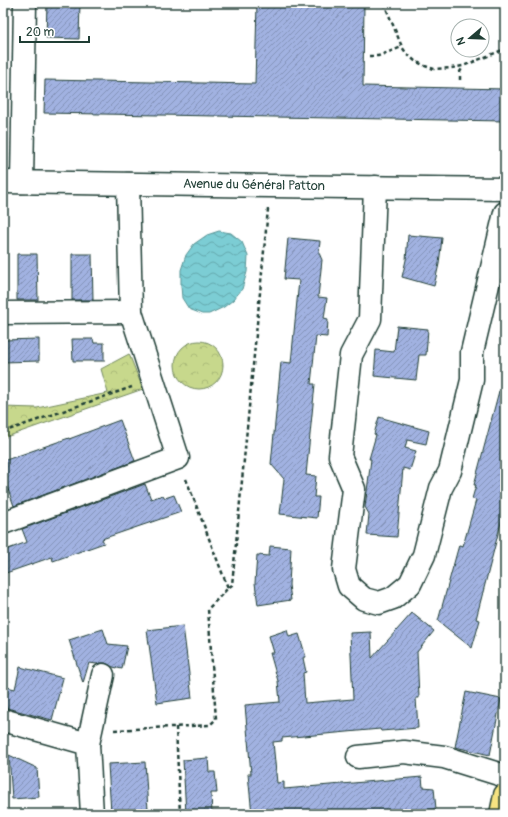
<svg xmlns="http://www.w3.org/2000/svg" width="508" height="817" viewBox="0 0 508 817" font-family="Pangolin,sans-serif">
	<defs>
		<pattern id="park-crowns" width="20" height="18" patternUnits="userSpaceOnUse"><rect width="20" height="18" fill="#c7d88c"/><path d="M2 6a3 3 0 1 1 6 0M12 15a3 3 0 1 1 6 0" fill="none" stroke="#aaba79"/></pattern>
		<pattern id="water-waves" width="16" height="10" patternUnits="userSpaceOnUse"><rect width="16" height="10" fill="#7bcdd4"/><path d="M0 5q4-4 8 0t8 0" fill="none" stroke="#64a8ad"/></pattern>
		<pattern id="building-hatch" width="6" height="6" patternUnits="userSpaceOnUse"><rect width="6" height="6" fill="#a1b2e1"/><path d="M-1 1l2-2M0 6l6-6M5 7l2-2" fill="none" stroke="#8392b7"/></pattern>
	</defs>
	<rect width="100%" height="100%" fill="#fff"/>
	<filter id="ink" filterUnits="userSpaceOnUse"><feTurbulence type="fractalNoise" baseFrequency=".025" numOctaves="2"/><feDisplacementMap in="SourceGraphic" scale="8" xChannelSelector="R" yChannelSelector="G"/><feConvolveMatrix kernelMatrix="1 2 1 2 8 2 1 2 1" color-interpolation-filters="sRGB"/></filter>
	<g filter="url(#ink)">
		<polygon fill="#e3e8f6" points="505,808 505,814 447,814"/>
		<g fill="url(#park-crowns)" stroke="#738a60">
			<circle cx="199" cy="365" r="24"/>
			<polygon points="129,354 143,389 3,438 3,407 37,408 108,393 101,369"/>
		</g>
		<polygon fill="url(#water-waves)" stroke="#569394" points="219,231 231,233 242,242 248,256 247,272 242,289 233,300 224,307 209,314 202,314 189,309 182,298 181,286 181,270 186,255 194,244 207,235"/>
		<g fill="url(#building-hatch)" stroke="#1f3d34">
			<polygon points="47,3 80,3 79,39 46,38"/>
			<polygon points="257,3 364,3 363,86 505,89 505,121 44,113 45,80 255,84"/>
			<polygon points="408,235 442,238 439,264 434,286 402,277 406,260"/>
			<polygon points="288,238 320,241 319,253 322,260 318,297 327,298 324,318 328,319 327,337 316,336 311,384 315,384 306,475 316,476 314,497 319,497 317,518 280,514 284,479 271,464 281,362 291,363 299,280 284,279"/>
			<polygon points="17,254 37,254 38,300 17,300"/>
			<polygon points="72,254 92,254 93,300 72,300"/>
			<polygon points="397,326 428,329 426,355 419,355 416,380 374,376 376,350 394,352"/>
			<polygon points="39,339 39,361 3,362 3,340"/>
			<polygon points="72,339 93,339 94,343 104,343 104,361 73,361"/>
			<polygon points="499,391 505,392 505,507 476,619 480,620 472,648 438,621 459,545 463,546 476,500 472,499 476,485 474,485"/>
			<polygon points="379,417 429,431 426,444 407,440 405,448 416,451 410,470 403,468 397,537 367,535 369,514 365,507 371,459 369,459 376,435 374,434"/>
			<polygon points="120,420 135,461 14,506 3,475 3,461 69,438 69,439"/>
			<polygon points="145,484 151,499 163,495 165,498 174,495 181,512 102,539 104,543 53,561 52,557 3,574 3,551 27,542 22,529"/>
			<polygon points="270,546 291,548 289,585 291,600 258,605 255,583 257,555 269,556"/>
			<polygon points="412,613 434,631 417,652 419,698 416,698 418,728 381,731 380,729 282,738 282,741 273,742 277,783 284,782 284,789 422,777 423,787 434,788 436,809 383,814 252,814 248,774 251,774 245,705 280,702 278,681 270,653 274,653 269,636 287,630 289,637 299,634 306,657 303,658 306,672 303,673 305,703 353,699 350,633 371,632 372,658"/>
			<polygon points="183,626 192,698 157,703 147,630"/>
			<polygon points="103,629 108,644 127,646 122,669 113,667 105,663 100,663 97,664 89,663 83,683 69,640"/>
			<polygon points="20,667 63,678 52,720 3,707 3,686 15,689"/>
			<polygon points="466,692 501,699 490,755 455,747"/>
			<polygon points="9,755 37,768 39,797 12,799"/>
			<polygon points="208,758 209,772 215,772 217,793 211,793 212,814 186,814 183,760"/>
			<polygon points="145,762 148,810 111,813 108,764"/>
		</g>
		<g fill="none" stroke-linecap="round" stroke-linejoin="round">
			<g stroke="#1f3d34" stroke-width="25">
				<g id="minor">
					<polyline points="3,182 270,186 505,189"/>
					<polyline points="22,182 25,3"/>
					<polyline points="375,187 370,319 351,355 340,456 354,489 344,569 349,586 364,599 379,603 393,598 410,584 424,555 441,488 450,471 472,380 472,352 505,213"/>
					<polyline points="3,313 131,312"/>
					<polyline points="3,523 178,458 131,312 128,184"/>
					<polyline points="3,720 88,744 92,814"/>
					<polyline points="88,744 103,675"/>
					<polyline points="358,757 404,752 444,757 505,776"/>
				</g>
			</g>
			<g stroke="#1f3d34" stroke-width="25">
				<polyline id="major" points="501,814 505,795"/>
			</g>
			<g stroke="#1f3d34" stroke-width="2.5" stroke-dasharray="4 3" stroke-linecap="butt">
				<polyline points="384,3 402,47 407,54 415,61 425,66 434,69 451,68 463,66 505,49"/>
				<polyline points="369,56 378,56 402,47"/>
				<polyline points="460,80 460,72 463,67"/>
				<polyline points="3,432 132,387"/>
				<polyline points="186,479 228,588"/>
				<polyline points="176,727 180,814"/>
				<polyline points="114,730 210,725 216,719 208,609 228,588 232,585 268,209"/>
			</g>
			<use href="#minor" stroke="#fff" stroke-width="22"/>
			<use href="#major" stroke="#f6e381" stroke-width="22"/>
		</g>
	</g>
	<g text-anchor="middle" dominant-baseline="central" stroke-width="3.5" stroke-linejoin="round" paint-order="stroke">
		<g font-size="13" fill="#1f3d34" stroke="#fff">
			<text transform="translate(254 185) rotate(1)">Avenue du Général Patton</text>
		</g>
	</g>
	<rect width="508" height="817" fill="none" stroke="#fff" stroke-width="16"/>
	<rect x="8" y="8" width="492" height="801" fill="none" stroke="#1f3d34" stroke-width="1.5" filter="url(#ink)"/>
	<g transform="translate(470 38) rotate(251)"><circle r="19" fill="#ffffff" stroke="#a5b1ae"/>
	<path d="M0-3L7 15L0 10L-7 15Z" fill="#1f3d34"/>
	<text y="-6" font-size="11" font-weight="bold" text-anchor="middle" fill="#1f3d34">N</text>
	</g>
	<path d="M20 36v6h69v-6" fill="none" stroke="#1f3d34" stroke-width="2"/>
	<text x="26" y="36" font-size="12" fill="#1f3d34" stroke="#ffffff" stroke-width="3" paint-order="stroke">20 m</text>
</svg>
